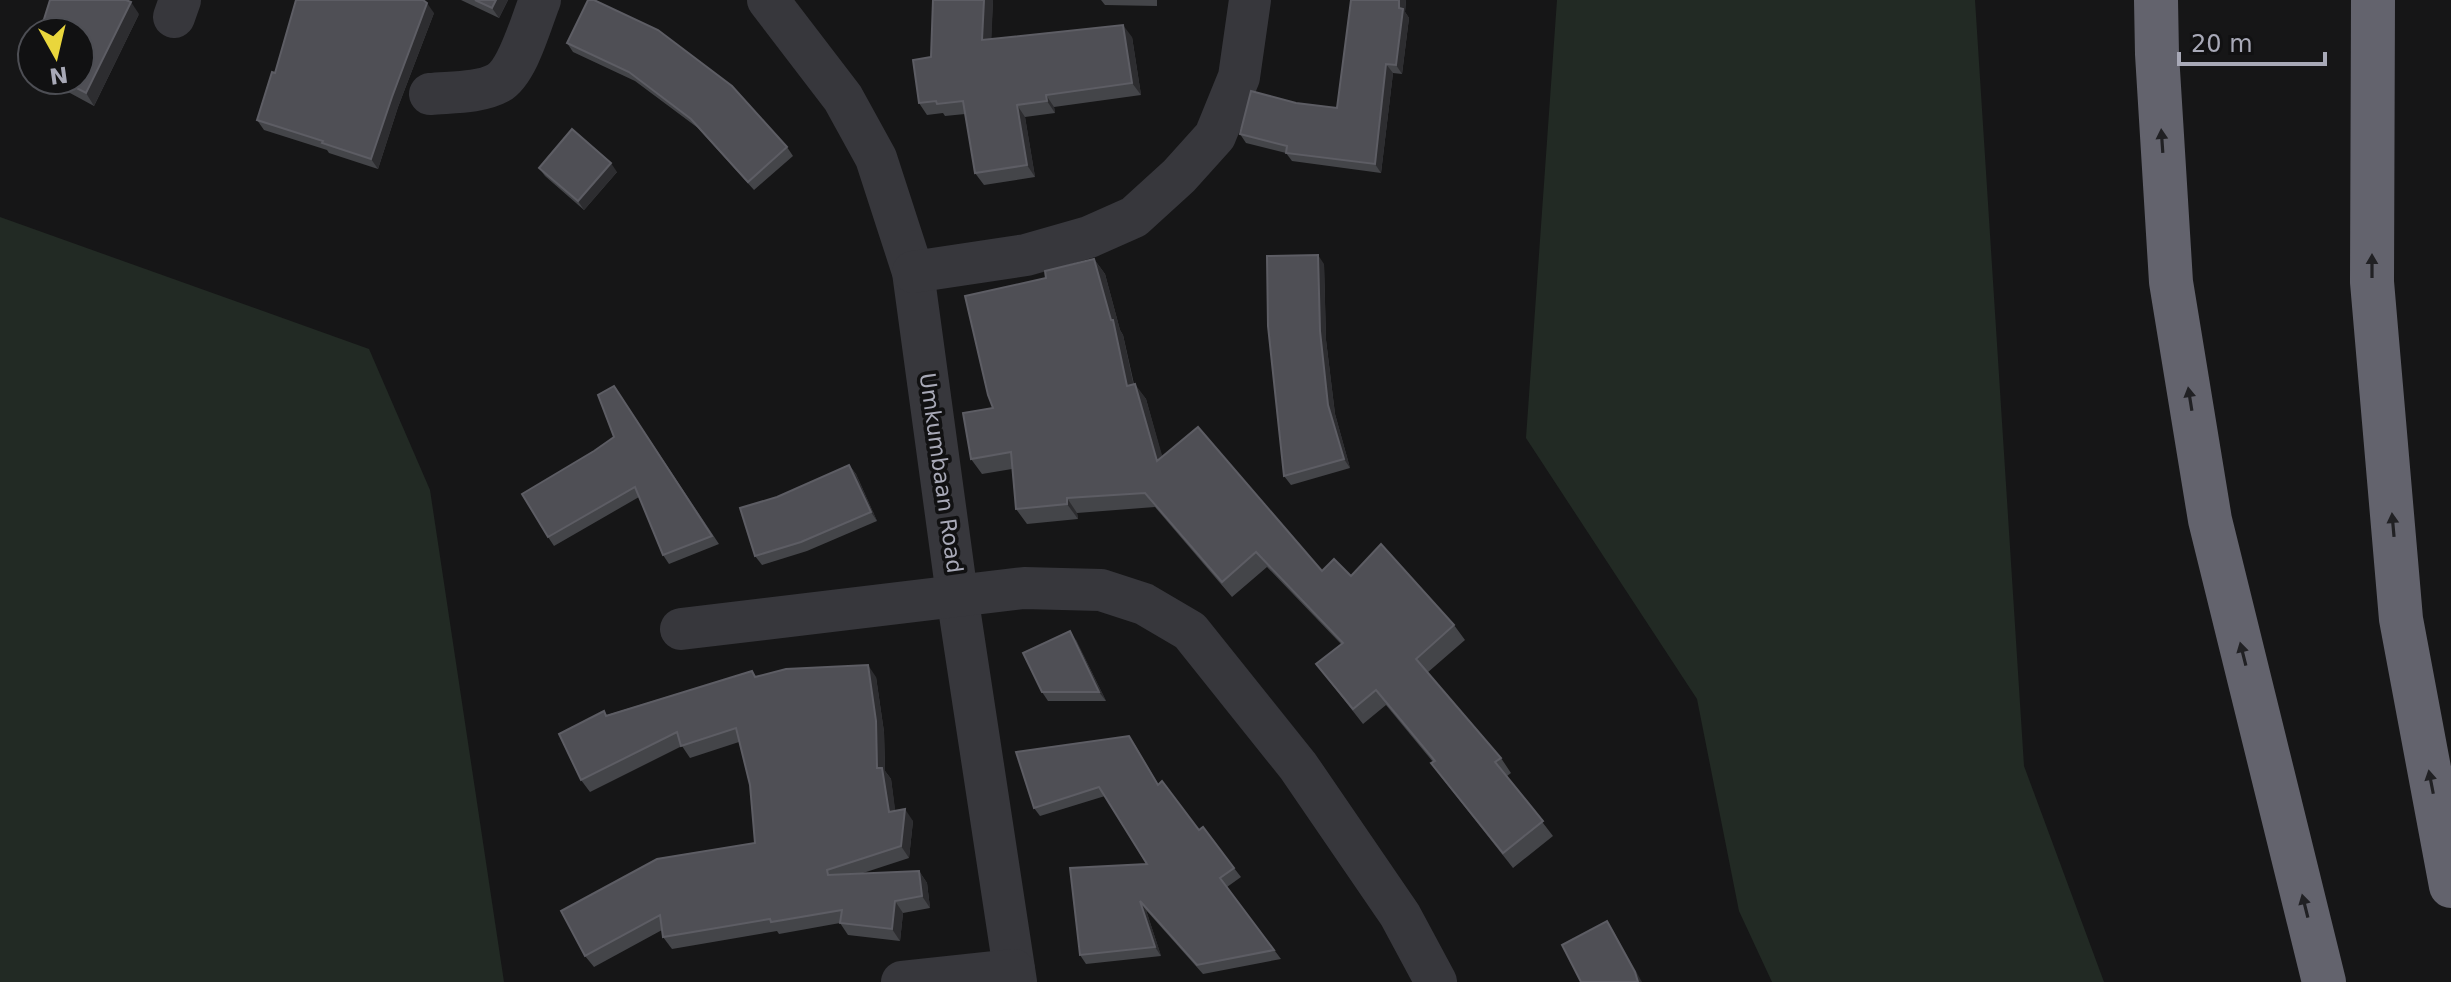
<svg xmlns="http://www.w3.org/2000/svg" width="2451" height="982" viewBox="0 0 2451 982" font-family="'DejaVu Sans',sans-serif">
	<rect width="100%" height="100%" fill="#161617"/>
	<g fill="#222a24">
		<polygon points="1557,0 1975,0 2024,766 2104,982 1772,982 1739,911 1697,699 1526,438"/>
		<polygon points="0,217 369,349 430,490 504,982 0,982"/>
	</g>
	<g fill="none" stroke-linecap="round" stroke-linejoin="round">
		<g stroke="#37373c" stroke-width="42">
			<polyline points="768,0 843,98 876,158 913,272 957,595 1016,982"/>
			<polyline points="174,17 180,0"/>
			<path d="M430 94C451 92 480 93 498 83 518 72 531 22 540 0"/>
			<polyline points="913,272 1026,255 1089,237 1134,217 1179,176 1215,136 1239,77 1250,0"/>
			<polyline points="681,629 1024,588 1101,590 1144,604 1190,631 1298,766 1400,915 1436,982"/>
			<polyline points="902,982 1014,970"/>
		</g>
		<g stroke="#63636d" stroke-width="44">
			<polyline points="2156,0 2157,54 2171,282 2210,520 2324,982"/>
			<polyline points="2373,0 2372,282 2401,619 2451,886"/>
		</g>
	</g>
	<g fill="#444549">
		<polygon points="461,0 508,0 499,18"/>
		<polygon points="933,0 993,0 991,39 1132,37 1141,95 1054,107 1055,113 1025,117 1035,177 984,185 975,173 965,114 945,116 943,113 927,115 919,103 931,57"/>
		<polygon points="1101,0 1157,0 1157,6 1105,5"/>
		<polygon points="1351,0 1406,0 1405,12 1409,18 1402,74 1393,73 1381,173 1292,161 1286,153 1246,143 1240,134 1296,103 1337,108"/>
		<polygon points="434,13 398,107 378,169 329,153 327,150 264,130 257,120 275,73"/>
		<polygon points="139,14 94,106 46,80 80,80"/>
		<polygon points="567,43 787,147 793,156 754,190 698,128 635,81 573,52"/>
		<polygon points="539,168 617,172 584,210 545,176"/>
		<polygon points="1094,259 1105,274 1120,330 1123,335 1134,384 1146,399 1162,457 1322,571 1351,576 1454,625 1465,640 1427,673 1501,758 1511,773 1507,776 1553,836 1513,868 1442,778 1431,763 1433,762 1386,705 1363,724 1316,664 1341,644 1267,567 1232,597 1155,507 1077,513 1078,519 1027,524 1016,509 1012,469 982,474 971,459 1046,278"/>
		<polygon points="1324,264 1326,340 1335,414 1350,468 1291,485 1284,476"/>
		<polygon points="614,386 719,544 669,564 663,555 639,497 554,546 548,537 594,451 614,437"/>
		<polygon points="849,465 856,474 877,521 807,551 762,565 755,556"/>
		<polygon points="1076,640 1106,701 1048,701 1042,692"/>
		<polygon points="752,671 756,677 876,677 884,732 885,771 891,779 895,811 913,821 909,858 860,874 919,871 927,883 930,908 903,913 900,941 848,935 840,923 779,934 777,931 672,949 663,937 662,930 594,967 585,956 755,843 750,785 739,742 690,758 682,746 590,792 581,780 604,711 607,715"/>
		<polygon points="1135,745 1158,784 1234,868 1241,877 1227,887 1281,959 1203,974 1146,910 1161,956 1086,964 1080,955 1147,864 1105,796 1040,816 1034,808"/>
	</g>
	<g fill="#2d2d30">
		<polygon points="496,0 508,0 499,18 492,8"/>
		<polygon points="984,0 993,0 991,52 982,40"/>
		<polygon points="1399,0 1406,0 1405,12 1409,18 1402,74 1396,65"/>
		<polygon points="131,2 139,14 94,106 86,93"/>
		<polygon points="427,3 434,13 398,107 378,169 371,159 392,97"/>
		<polygon points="1123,25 1132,37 1141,95 1132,83"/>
		<polygon points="1386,64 1393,73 1381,173 1375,164"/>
		<polygon points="1046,95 1054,107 1055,113 1047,101"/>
		<polygon points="1017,105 1025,117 1035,177 1027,165"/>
		<polygon points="611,163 617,172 584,210 578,201"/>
		<polygon points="1318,255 1324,264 1326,340 1335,414 1350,468 1344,459 1328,405 1320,331"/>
		<polygon points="1094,259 1105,274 1120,330 1123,335 1137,401 1127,386"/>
		<polygon points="1135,384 1146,399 1168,476 1157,461"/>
		<polygon points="849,465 856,474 877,521 871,512"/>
		<polygon points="1067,498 1077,513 1078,519 1067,504"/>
		<polygon points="1070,631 1076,640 1106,701 1099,692"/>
		<polygon points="868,665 876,677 884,732 885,771 891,779 897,823 889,812 877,768"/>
		<polygon points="905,809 913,821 909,858 901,846"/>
		<polygon points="919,871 927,883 930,908 922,896"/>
		<polygon points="895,901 903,913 900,941 892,929"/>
		<polygon points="1140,901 1146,910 1161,956 1155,947"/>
		<polygon points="1607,921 1613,930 1642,982 1638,982"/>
	</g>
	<g fill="#4f4f55" stroke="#5d5d64" stroke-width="2">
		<polygon points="50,0 126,0 131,2 86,93 61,80 80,80 80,32 40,32"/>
		<polygon points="296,0 423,0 427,3 392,97 371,159 322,143 323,141 257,120 272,72 275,73"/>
		<polygon points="475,0 496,0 492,8"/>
		<polygon points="588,0 594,0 658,30 732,86 787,147 748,182 691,119 629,72 567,43"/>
		<polygon points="933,0 984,0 982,40 1123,25 1132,83 1046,95 1047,101 1017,105 1027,165 975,173 963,101 937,104 936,101 919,103 913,60 931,57"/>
		<polygon points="1351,0 1399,0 1399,8 1403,9 1396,65 1386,64 1375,164 1286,153 1287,146 1240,134 1251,91 1296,103 1337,108"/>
		<polygon points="572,129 611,163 578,201 539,168"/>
		<polygon points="1318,255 1320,331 1328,405 1344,459 1284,476 1268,326 1267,256"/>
		<polygon points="1094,259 1111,320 1113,320 1127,386 1135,384 1157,461 1198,427 1322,571 1334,559 1351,576 1381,544 1454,625 1416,659 1501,758 1495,762 1543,821 1503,853 1431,763 1435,761 1376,690 1353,709 1316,664 1343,643 1256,552 1222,582 1145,493 1067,498 1067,504 1016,509 1011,452 971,459 963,413 993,408 988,395 965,296 1046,278 1045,271"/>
		<polygon points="614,386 712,536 663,555 635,487 548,537 522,494 594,451 614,437 598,395"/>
		<polygon points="849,465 871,512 801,542 755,556 740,508 777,497"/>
		<polygon points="1070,631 1099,692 1042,692 1023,653"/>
		<polygon points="868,665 876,721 877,768 882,768 889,812 905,809 901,846 827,870 828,875 919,871 922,896 895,901 892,929 840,923 842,910 771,922 770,919 663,937 660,915 585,956 561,911 657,859 755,843 750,785 736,728 681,746 677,732 581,780 559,734 604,711 606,716 752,671 755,677 786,669"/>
		<polygon points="1129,736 1158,785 1162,781 1199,830 1203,827 1234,868 1220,878 1274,950 1197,965 1140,901 1155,947 1080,955 1070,868 1147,864 1099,787 1034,808 1016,752"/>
		<polygon points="1607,921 1635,972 1638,982 1581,982 1562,945"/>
	</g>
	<defs><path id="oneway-solid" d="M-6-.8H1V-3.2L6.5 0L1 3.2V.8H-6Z" transform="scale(2)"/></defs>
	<g fill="#212124">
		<use href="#oneway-solid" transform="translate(2162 141) rotate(-94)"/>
		<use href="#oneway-solid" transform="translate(2372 266) rotate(-90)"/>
		<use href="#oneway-solid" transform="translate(2190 399) rotate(-99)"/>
		<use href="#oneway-solid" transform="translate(2393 525) rotate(-95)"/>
		<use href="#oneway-solid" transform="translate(2243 654) rotate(-104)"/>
		<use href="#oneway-solid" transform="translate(2431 782) rotate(-101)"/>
		<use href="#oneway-solid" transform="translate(2305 906) rotate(-104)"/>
	</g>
	<g text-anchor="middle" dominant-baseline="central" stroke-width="7" stroke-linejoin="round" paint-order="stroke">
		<g font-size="22" fill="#a8a9b7" stroke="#111112">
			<text transform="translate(941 473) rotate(82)">Umkumbaan Road</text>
		</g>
	</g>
	<g transform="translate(56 56) rotate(172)"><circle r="38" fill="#111112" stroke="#4d4e54" stroke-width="2"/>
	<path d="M0-6L14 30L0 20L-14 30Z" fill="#e9d63c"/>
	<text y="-12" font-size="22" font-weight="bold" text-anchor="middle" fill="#a8a9b7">N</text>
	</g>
	<path d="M2179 52v12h146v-12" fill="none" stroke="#a8a9b7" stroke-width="4"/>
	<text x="2191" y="52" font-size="24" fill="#a8a9b7" stroke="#111112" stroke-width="6" paint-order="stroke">20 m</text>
</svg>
